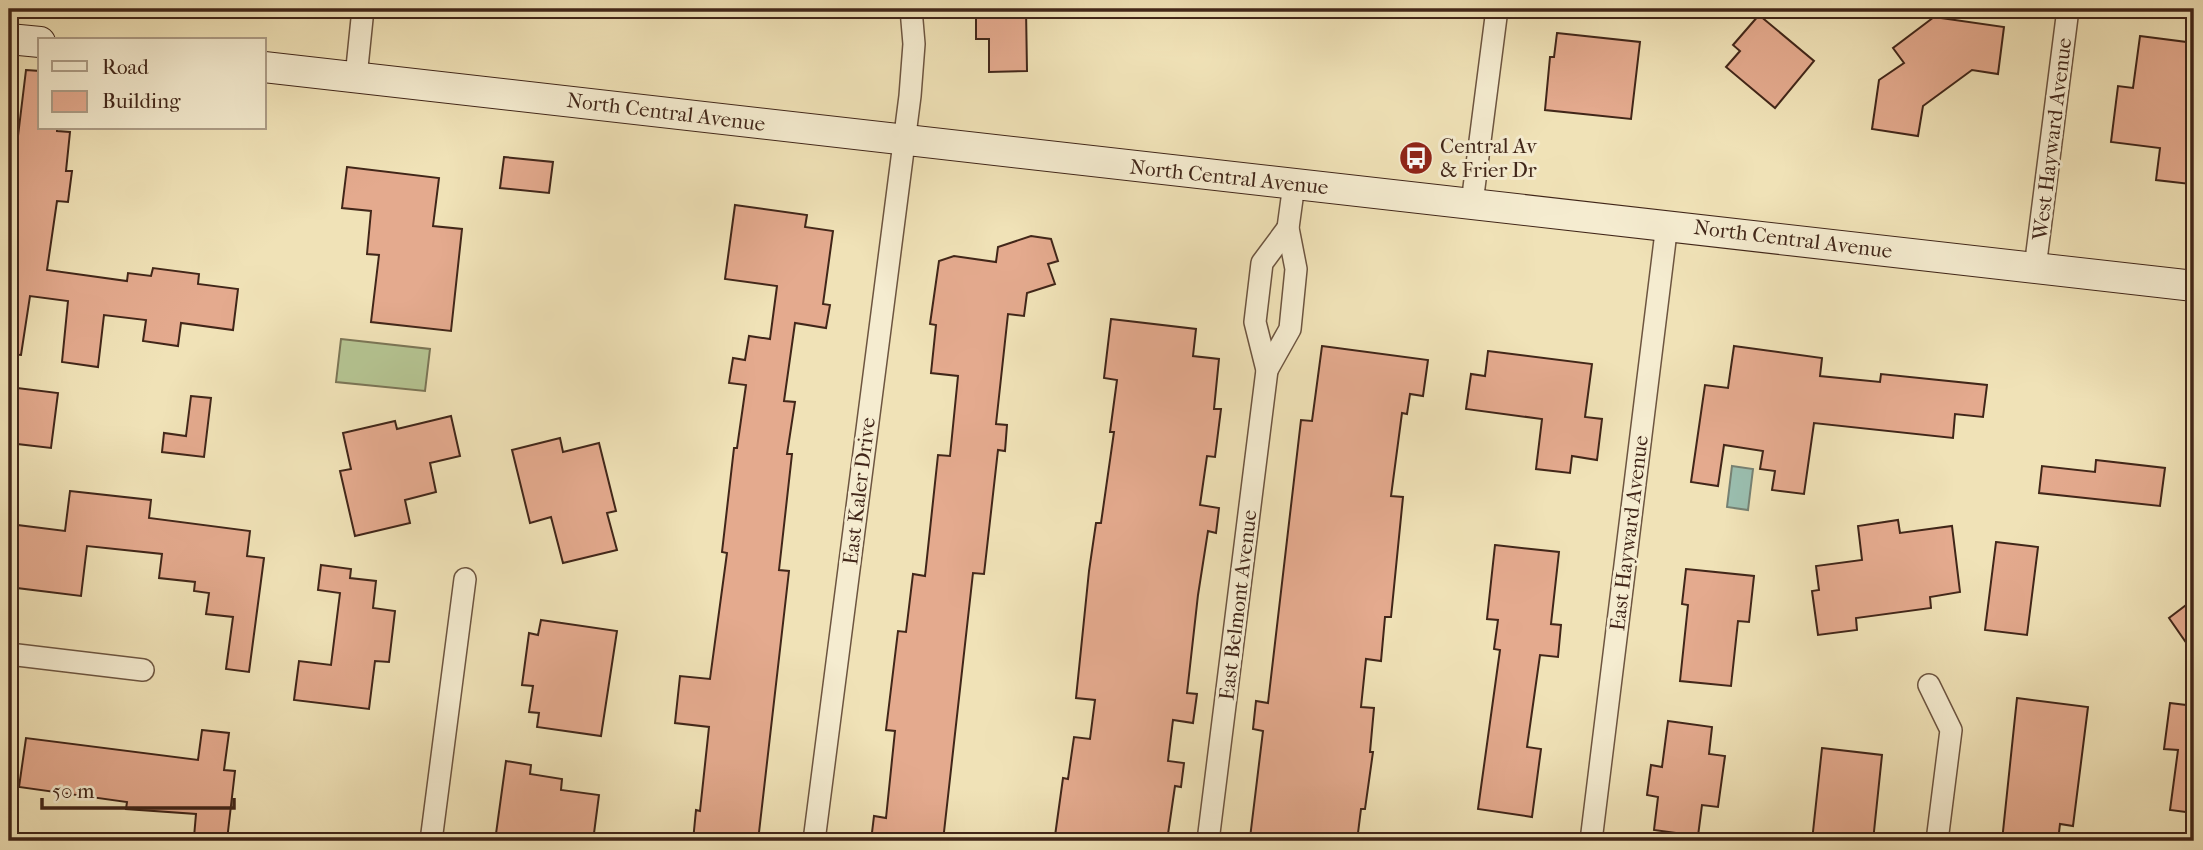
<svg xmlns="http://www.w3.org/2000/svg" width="2203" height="850" viewBox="0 0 2203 850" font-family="'IM FELL French Canon',serif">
	<rect width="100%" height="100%" fill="#f0e2b7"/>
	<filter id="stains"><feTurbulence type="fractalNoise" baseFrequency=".00286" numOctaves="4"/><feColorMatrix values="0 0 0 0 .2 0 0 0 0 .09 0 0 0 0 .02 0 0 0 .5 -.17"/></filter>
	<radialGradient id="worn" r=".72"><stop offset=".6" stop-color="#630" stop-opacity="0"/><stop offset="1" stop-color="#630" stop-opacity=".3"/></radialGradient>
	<polygon fill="#b5c492" stroke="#7b7556" stroke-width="2" points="341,339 430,349 425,391 336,382"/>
	<polygon fill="#9abeaf" stroke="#768173" stroke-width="2" points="1732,466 1753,469 1748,510 1727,507"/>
	<g fill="#e4aa8e" stroke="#412619" stroke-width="2">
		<polygon points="984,9 1026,9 1027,71 989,72 989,39 976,39 976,10"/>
		<polygon points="1759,15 1814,61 1775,108 1726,67 1740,51 1733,45"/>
		<polygon points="1934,17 2004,27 1998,74 1972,70 1923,106 1918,136 1872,129 1879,80 1904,63 1893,48"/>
		<polygon points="1557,33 1640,42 1631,119 1545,110 1550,57 1554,57"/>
		<polygon points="2140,36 2194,43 2194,97 2189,135 2194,136 2194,170 2191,170 2190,184 2156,180 2160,148 2111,142 2118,86 2133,88"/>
		<polygon points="26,70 40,71 40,128 57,128 57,131 70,132 66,171 72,171 68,202 57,201 47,270 127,281 128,273 151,276 153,268 199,274 198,284 238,289 233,330 181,323 178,346 143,341 146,320 104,315 98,367 62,362 68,301 30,296 21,355 9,354 9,210"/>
		<polygon points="504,157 553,162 549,193 500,188"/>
		<polygon points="347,167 439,178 433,226 462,229 451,331 371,322 379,255 367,254 371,211 342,208"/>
		<polygon points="735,205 807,215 805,227 833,231 823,304 830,305 826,328 795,323 784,401 795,402 787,454 792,454 779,570 789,571 758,841 693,841 696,810 700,811 709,727 675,723 680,676 710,679 727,553 722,552 734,448 737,448 746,385 729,383 733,358 745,360 749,336 770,339 777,286 725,279"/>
		<polygon points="1031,236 1051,239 1058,261 1048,264 1055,284 1027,293 1024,316 1008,314 996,424 1007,425 1005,451 998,450 984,574 973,573 943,841 871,841 874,816 886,818 895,731 886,730 898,631 906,632 913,574 925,576 938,455 950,456 958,376 931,373 936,325 930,324 939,261 954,256 996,262 998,247"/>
		<polygon points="1111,319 1196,329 1193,356 1219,359 1214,409 1221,409 1215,457 1207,456 1200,505 1219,508 1216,533 1208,531 1198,595 1187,693 1197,694 1193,723 1173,720 1168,761 1184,763 1181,787 1175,786 1167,841 1096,841 1055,836 1063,778 1068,779 1074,737 1090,739 1095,700 1076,698 1089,571 1096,523 1101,523 1114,432 1110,432 1117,380 1104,378"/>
		<polygon points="1322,346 1428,360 1423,396 1410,394 1407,414 1402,413 1391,496 1403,497 1391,617 1385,617 1381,661 1366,659 1361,707 1374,708 1370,752 1373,752 1365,809 1361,809 1357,841 1276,841 1250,838 1263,731 1253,729 1256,701 1268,703 1301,420 1312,421"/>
		<polygon points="1734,346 1822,358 1820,376 1880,382 1881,374 1987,385 1983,417 1955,414 1953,438 1814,423 1804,494 1772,490 1775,471 1760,469 1763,451 1724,445 1718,486 1691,482 1705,385 1728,388"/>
		<polygon points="1488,351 1592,364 1585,417 1602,419 1597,460 1572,456 1570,473 1536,469 1542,419 1466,409 1471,374 1485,376"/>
		<polygon points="9,387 58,393 51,448 9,443"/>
		<polygon points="191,396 211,398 204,457 162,452 164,433 186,436"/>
		<polygon points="451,416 460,456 430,463 436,492 405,500 410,523 355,536 340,471 351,469 343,433 395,421 397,429"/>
		<polygon points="560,438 563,452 599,443 616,511 607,513 617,550 563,563 551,517 530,523 512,450"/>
		<polygon points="2096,460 2165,468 2160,506 2039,493 2042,466 2095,472"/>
		<polygon points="70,491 151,500 149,518 250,531 247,556 264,558 249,672 226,669 233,617 206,614 209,593 194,591 195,582 159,578 162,554 87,546 81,596 9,587 9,524 65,531"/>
		<polygon points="1898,520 1900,533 1952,526 1960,592 1930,597 1931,608 1856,618 1857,630 1818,635 1812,591 1819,590 1816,566 1862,560 1858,526"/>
		<polygon points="1996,542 2038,547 2027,635 1985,630"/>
		<polygon points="1495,545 1559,552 1551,624 1561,625 1558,657 1540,655 1527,747 1541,749 1532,817 1478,809 1500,650 1494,649 1498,620 1487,619"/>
		<polygon points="321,565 351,569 350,578 376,581 373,608 395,611 389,662 375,661 369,709 294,700 299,661 331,665 340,593 318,590"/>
		<polygon points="1686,569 1754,576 1749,622 1738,621 1731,686 1680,681 1688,605 1682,604"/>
		<polygon points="2194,599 2194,654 2169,618"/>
		<polygon points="541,620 617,631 601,736 537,727 539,713 529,712 533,686 522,685 529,633 538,635"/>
		<polygon points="2017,698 2088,707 2073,826 2060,824 2058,841 2002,841"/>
		<polygon points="2170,703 2194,706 2194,813 2170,810 2178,750 2164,749"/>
		<polygon points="1668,721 1712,727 1709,754 1725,756 1718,807 1702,805 1698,836 1654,830 1658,797 1647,795 1651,765 1662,767"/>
		<polygon points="202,730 229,733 224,770 235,771 227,840 194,837 196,814 126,809 127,802 19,787 26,738 198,760"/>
		<polygon points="1822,748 1882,755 1873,841 1812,841"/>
		<polygon points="506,761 531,765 530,774 562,779 561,790 599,795 593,841 495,841"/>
	</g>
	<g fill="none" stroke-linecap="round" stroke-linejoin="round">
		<g stroke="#6d5540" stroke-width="24">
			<g id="street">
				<polyline points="356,77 363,9"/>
				<polyline points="1472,203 1497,9"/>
				<polyline points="2035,268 2068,9"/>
				<polyline points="1267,370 1290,329 1296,269 1288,228 1294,184"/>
				<polyline points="9,654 143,670"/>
				<polyline points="1929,685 1951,730 1937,841"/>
				<polyline points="431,841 465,579"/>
				<polyline points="814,841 910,96 914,44 911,9"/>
				<polyline points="1208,841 1267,370 1255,322 1262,263 1288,228"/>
				<polyline points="1591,841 1667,224"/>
			</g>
		</g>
		<g stroke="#412619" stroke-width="32">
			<g id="secondary">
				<polyline points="9,39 40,42"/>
				<polyline points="264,67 2194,286"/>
			</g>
		</g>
		<use href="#street" stroke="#f5ecd0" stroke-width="21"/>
		<use href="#secondary" stroke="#f5ecd0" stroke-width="30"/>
	</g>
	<defs>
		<g id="bus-disc" transform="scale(1.75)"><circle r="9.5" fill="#8f2418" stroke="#f5ecd0"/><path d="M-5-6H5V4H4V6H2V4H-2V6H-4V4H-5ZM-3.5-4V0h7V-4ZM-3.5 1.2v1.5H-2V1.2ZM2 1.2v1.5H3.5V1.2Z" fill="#fff"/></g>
	</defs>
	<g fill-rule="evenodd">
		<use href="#bus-disc" x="1416" y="158"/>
	</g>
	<g text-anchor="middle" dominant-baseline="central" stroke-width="6" stroke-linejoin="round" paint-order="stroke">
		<g font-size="21" fill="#412619" stroke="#f5ecd0">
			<text transform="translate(666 112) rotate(7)">North Central Avenue</text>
			<text transform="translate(2052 139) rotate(-83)">West Hayward Avenue</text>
			<text transform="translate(1229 177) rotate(6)">North Central Avenue</text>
			<text transform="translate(1793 239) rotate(7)">North Central Avenue</text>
			<text transform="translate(859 491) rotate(-83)">East Kaler Drive</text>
			<text transform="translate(1629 533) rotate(-83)">East Hayward Avenue</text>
			<text transform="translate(1238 605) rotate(-83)">East Belmont Avenue</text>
		</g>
		<g font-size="21" fill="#412619" stroke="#f5ecd0" text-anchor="start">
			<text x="1440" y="146">Central Av<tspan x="1440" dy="24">&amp; Frier Dr</tspan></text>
		</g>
	</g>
	<rect width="2203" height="850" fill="none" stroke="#f0e2b7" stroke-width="35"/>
	<rect x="10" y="10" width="2182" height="829" fill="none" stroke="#412619" stroke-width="3.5"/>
	<rect x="18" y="18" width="2168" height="815" fill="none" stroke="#412619" stroke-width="2"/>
	<rect x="38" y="38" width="228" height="91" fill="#f5ecd0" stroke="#ad9d87" stroke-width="2"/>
	<rect x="52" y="61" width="35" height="10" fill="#f5ecd0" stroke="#ad9d87" stroke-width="2"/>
	<text x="102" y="74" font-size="21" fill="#412619">Road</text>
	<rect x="52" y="91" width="35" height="21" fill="#e4aa8e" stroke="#ad9d87" stroke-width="2"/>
	<text x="102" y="108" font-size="21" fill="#412619">Building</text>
	<path d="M42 798v10h192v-10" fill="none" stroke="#412619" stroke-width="3.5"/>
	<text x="52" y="798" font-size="21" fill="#412619" stroke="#f5ecd0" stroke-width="5" paint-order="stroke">50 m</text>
	<rect width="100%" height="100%" filter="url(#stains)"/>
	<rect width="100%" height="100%" fill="url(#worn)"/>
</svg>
